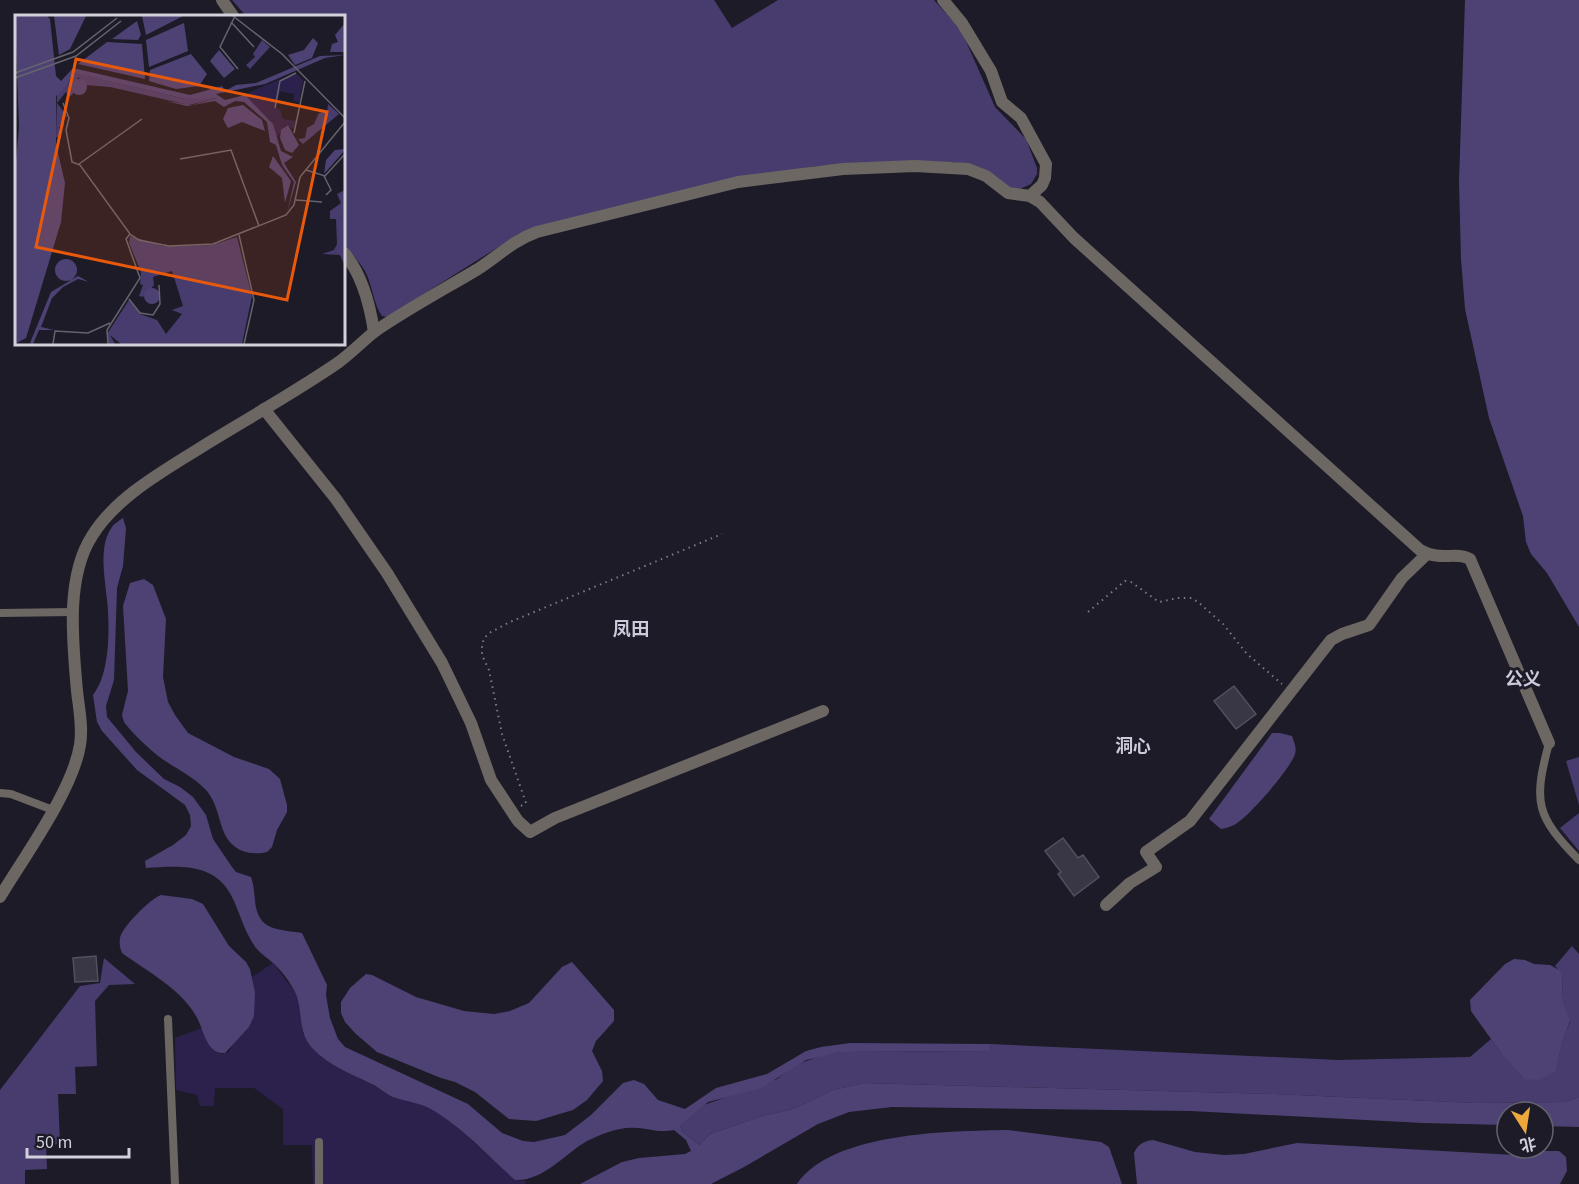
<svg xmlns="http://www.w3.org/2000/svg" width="1579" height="1184" viewBox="0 0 1579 1184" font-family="'Source Sans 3','Noto Sans SC',sans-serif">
	<rect width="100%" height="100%" fill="#1d1b27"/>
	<polygon fill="#2c214c" points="273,963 295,992 301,1008 303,1033 309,1044 336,1066 373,1085 387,1094 418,1103 435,1111 455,1125 515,1180 526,1181 525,1184 313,1184 312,1145 283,1145 283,1109 254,1088 215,1088 214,1106 200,1106 197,1095 176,1090 175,1038 202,1028 211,1048 221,1054 229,1052 255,992 252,977"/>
	<g fill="#483c6e">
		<path d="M232 0H714L732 28 778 0H934L961 30 995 107 1026 139 1037 168V174L1031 184 1020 189 1009 188 977 167 954 162 817 166 707 185 519 234 387 317 382 316C375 307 372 287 367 275 362 264 351 254 344 244V16H246Z"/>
		<polygon points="1579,757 1579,805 1566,761"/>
		<polygon points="1579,813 1579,851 1560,828"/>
		<polygon points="1572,946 1579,954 1579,1097 1565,1102 1476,1103 1274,1094 864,1083 833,1090 793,1109 762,1116 710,1134 699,1145 682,1131 680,1126 704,1105 777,1079 795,1065 823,1055 840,1052 988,1051 990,1044 1338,1060 1470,1057 1491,1039 1501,1053 1557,1067 1562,1041 1570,1022 1563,1001 1562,974 1555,966"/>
		<polygon points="104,958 135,984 109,985 95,1001 97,1066 75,1067 76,1094 58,1094 60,1144 46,1145 47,1169 25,1170 25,1184 0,1184 0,1090 80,986 100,983"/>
	</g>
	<g fill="#4e4275">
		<polygon points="1465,0 1579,0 1579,627 1547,573 1531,554 1526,542 1523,516 1489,418 1465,309 1461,259 1459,182"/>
		<path d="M123 518 126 528 123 566 117 588 114 680 106 706 107 717 136 752 164 779 180 787 193 797 206 815 213 839 232 867 236 872 251 877C254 885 254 893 255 901 258 931 277 929 302 933L327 985 326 995 330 1018 338 1039 345 1047 468 1104 502 1133 523 1141 534 1142 565 1135 591 1115 623 1083 634 1080 644 1084 658 1100 685 1109 716 1088 767 1074 806 1051 821 1047 850 1043 990 1044 989 1051 840 1052 806 1060 761 1088 708 1102 680 1126 682 1131 699 1145 710 1134 762 1116 793 1109 833 1090 864 1083 1274 1094 1476 1103 1565 1102 1579 1097V1127L1543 1126V1112H1507V1125L1423 1123 1191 1111 892 1107 849 1112 818 1124 744 1167 711 1184H580L622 1162 639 1158 685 1154 691 1151 686 1140 674 1130C657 1133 652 1129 637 1128 620 1126 602 1134 587 1141 563 1155 544 1181 515 1180 489 1157 465 1130 436 1112 422 1103 408 1102 393 1097 386 1094 381 1089 374 1085 352 1074 324 1064 309 1044 298 1029 303 1009 295 992 290 982 282 971 273 963 268 958 261 954 256 948 244 932 240 912 231 895 214 862 177 866 146 868L145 861 173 845 186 835 191 826 190 815 185 805 137 770 102 731 97 722 93 695C110 674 110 627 107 600 105 578 98 546 112 527 114 524 120 520 123 518Z"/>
		<path d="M144 579 153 585 166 619 163 677 168 702 175 715 188 733 234 757 269 769 280 779 287 805V812L277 830 272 847 267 852C256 855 240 853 232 844 218 831 221 807 206 790 192 775 172 767 157 755 145 745 133 734 124 722L122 715 128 691 123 606 130 583Z"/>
		<path d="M1272 733H1280L1292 736C1294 742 1297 748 1295 754 1291 768 1248 818 1234 825 1230 827 1226 828 1221 829L1209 819Z"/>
		<path d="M161 895 192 899 203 904 229 946 246 962 250 969 255 992 254 1016 249 1027 225 1053C206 1055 204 1029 196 1016 181 989 147 971 122 953 120 948 119 943 120 938 122 927 150 899 161 895Z"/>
		<polygon points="1514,959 1525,960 1534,964 1550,965 1559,970 1562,974 1563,1001 1570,1021 1562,1042 1557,1067 1555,1071 1540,1080 1525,1079 1501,1053 1471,1011 1470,1000 1505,964"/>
		<polygon points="572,962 614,1010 614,1021 596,1041 592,1051 602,1071 603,1081 587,1100 573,1110 536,1121 509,1119 475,1092 455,1082 441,1078 377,1052 356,1034 345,1022 341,1013 341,1002 350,988 366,974 372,975 416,997 464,1011 494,1014 510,1011 529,1003 562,967"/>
		<path d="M1008 1130 1101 1142 1109 1147 1122 1184H797C832 1132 950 1131 1008 1130Z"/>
		<path d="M1153 1140 1195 1152 1224 1155 1244 1154 1297 1143 1515 1155 1540 1151H1559L1566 1157 1567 1171 1560 1184H1137L1134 1153C1138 1144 1144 1141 1153 1140Z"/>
	</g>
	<g fill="#393745" stroke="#52505e" stroke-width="1.5">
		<polygon points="1234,686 1256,714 1236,729 1214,701"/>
		<polygon points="1063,838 1078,858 1083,855 1099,877 1074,896 1058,874 1061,872 1045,851"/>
		<polygon points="96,956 98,981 75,982 73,958"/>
	</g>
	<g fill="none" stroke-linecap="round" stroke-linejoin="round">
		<g stroke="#7d7c85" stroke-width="2" stroke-dasharray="1.5 4.5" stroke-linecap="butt">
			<polyline points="1088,612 1125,581 1131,582 1159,602 1178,598 1191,598 1198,602 1223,624 1247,654 1282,684"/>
			<polyline points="521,806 526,803 502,734 489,670 482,655 482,646 484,638 491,632 510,622 722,534"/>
		</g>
		<g stroke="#6c6762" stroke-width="8">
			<polyline points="0,613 74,612"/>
			<path d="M1549 743C1533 803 1536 816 1579 860"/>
			<polyline points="0,793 11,794 53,810"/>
			<polyline points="168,1019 175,1184"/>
			<polyline points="319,1142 319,1184"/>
		</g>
		<g stroke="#6c6762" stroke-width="12">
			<polyline points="943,0 962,23 991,71 1002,102 1021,118 1046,164 1045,178 1042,185 1030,196"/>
			<path d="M374 332C407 309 443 290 478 269 498 256 514 240 537 232L738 182 843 169 915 166 968 169 986 176 1008 193 1030 196 1040 202 1074 238 1420 550C1441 562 1455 551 1470 559L1549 743"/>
			<polyline points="264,409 336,499 387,573 442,663 471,723 491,780 518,821 530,832 555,818 823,711"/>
			<polyline points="1106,905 1130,883 1156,867 1146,852 1190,821 1331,640 1342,634 1369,625 1402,578 1427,554"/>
		</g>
		<g stroke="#6c6762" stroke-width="12">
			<polyline points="222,0 233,16"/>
			<path d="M0 897C24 857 73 790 80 745 83 727 79 709 77 691 73 644 65 578 92 536 117 495 169 468 208 443 252 416 297 391 339 362 351 353 362 342 374 332 370 305 362 274 344 253"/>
		</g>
	</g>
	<g text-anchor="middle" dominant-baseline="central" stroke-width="6" stroke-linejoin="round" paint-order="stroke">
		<g font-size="18" font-weight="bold" fill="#cdcadb" stroke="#1d1b27">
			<text x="631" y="629">凤田</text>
			<text x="1523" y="679">公义</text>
			<text x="1133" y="746">洞心</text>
		</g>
	</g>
	<g transform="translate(15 15)">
		<rect width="330" height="330" fill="#1d1b27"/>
		<path d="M280 58 288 65 284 87 278 86 279 79 265 76 261 93 265 94 268 104 281 106 279 114 271 110 261 123 256 106 228 80Z" fill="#2c214c"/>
		<path d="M247 25 255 32 235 54 231 50 240 42 238 39ZM59 58 171 84 200 80 202 83 174 90 95 72 70 70 63 62 58 79 54 82 51 77 42 88 52 101 48 103 49 111 44 112 46 123 41 122 42 78 52 71ZM313 89 324 99 288 129 283 124 290 123 292 113 299 109 304 98 312 97ZM330 175V251L325 240 307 239 319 235 322 229 321 204H315V196L326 188 322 179ZM115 221 148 231 197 230 222 222 237 281 227 329H106L95 320 100 329H94L92 319 114 285 125 299 142 305 151 319 167 299 157 295 168 291 157 256 138 262 139 270 128 282 124 281 128 270 125 269 126 257 114 228Z" fill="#483c6e"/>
		<path d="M0 1H32L35 4 41 61 46 66 58 53 175 80 207 71 210 76 221 70 241 68 305 41 330 40 310 43 250 69 201 79 210 85 230 80 258 109 266 136 278 142 269 148 281 167 272 198 279 167 267 150 261 130 255 127 252 107 229 87 220 86 209 92 200 86 172 91 150 86 177 90 202 83 171 84 58 58 52 71 41 81V129L50 168 46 207 11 323 0 329V158L4 112ZM39 1H71L55 34 44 40ZM127 1H168L131 20ZM122 6 126 20 123 25 97 24ZM169 8 173 36 134 52 131 25ZM330 8V37H315L317 29 323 27 320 20ZM298 23 303 28 297 43 280 50 273 40 289 35ZM92 27 127 29 130 64 63 49ZM204 35 220 54 209 63 195 46ZM176 39 192 59 184 71 161 74 134 66 135 55ZM56 72a8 8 0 1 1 16 0a8 8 0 1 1-16 0ZM228 90 247 105 250 116 227 107 213 113 208 104 213 93ZM273 110 284 130 277 138 270 135 265 123 266 115ZM330 134V135L309 159 311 145 320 135ZM258 141 276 166 270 188 267 163 254 152ZM40 255a11 11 0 1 1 22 0a11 11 0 1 1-22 0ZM63 261 74 267 63 264 48 272 37 283 26 312 39 315H24L18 329 15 328 36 277ZM129 281a8 8 0 1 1 16 0a8 8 0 1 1-16 0Z" fill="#4e4275"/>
		<path fill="none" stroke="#65646e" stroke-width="1.5" d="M218 1 267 39 330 103M219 3 205 32 223 54M216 7 239 32M0 58 58 37 102 3M0 63 61 41 106 6M48 88 54 103 51 115 57 147 65 150 115 219 124 225 154 231 198 229 271 200 279 190 285 162 330 107M260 93 265 66 281 58M279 118 290 66M165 144 216 135 244 211M64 149 127 104M291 155 310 161 330 139M309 161 316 175 311 180M281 185 307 187M224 220 239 285 229 329M114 284 125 298 138 300 145 289 144 270M38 329 40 316 73 318 95 308M93 329 92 315 125 263 111 224 115 219"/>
		<path fill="#e8590c" fill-opacity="0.15" stroke="#e8590c" stroke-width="3" d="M61 44 312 97 272 285 21 232Z"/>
		<rect width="330" height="330" fill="none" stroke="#d2d1d9" stroke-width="3"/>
	</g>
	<g transform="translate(1525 1130) rotate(168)"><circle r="28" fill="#1d1b27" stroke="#65646e" stroke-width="1.5"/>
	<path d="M0-4.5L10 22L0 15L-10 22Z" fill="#eda83b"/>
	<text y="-9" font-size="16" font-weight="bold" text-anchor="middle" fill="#d2d1d9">北</text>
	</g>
	<path d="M27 1148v9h102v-9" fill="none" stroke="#d2d1d9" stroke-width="3"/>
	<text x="36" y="1148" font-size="18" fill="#d2d1d9" stroke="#1d1b27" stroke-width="4.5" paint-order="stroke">50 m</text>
</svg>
